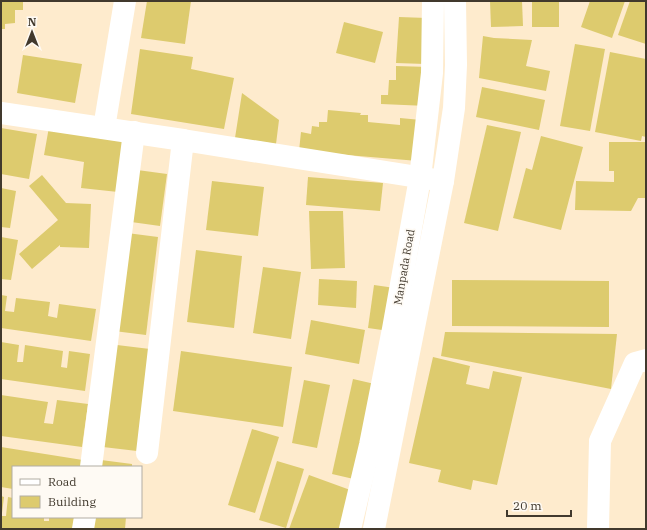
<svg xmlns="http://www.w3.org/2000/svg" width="647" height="530" viewBox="0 0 647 530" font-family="'IBM Plex Serif',serif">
	<rect width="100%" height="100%" fill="#feebcd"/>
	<g fill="#ddcb6e">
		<polygon points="1,1 23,1 23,10 15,10 15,23 5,24 5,29 1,29"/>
		<polygon points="147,1 191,1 185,44 141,38"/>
		<polygon points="490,1 522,1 523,26 491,27"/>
		<rect x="532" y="1" width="27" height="26"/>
		<polygon points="590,1 625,1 612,38 581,27"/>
		<polygon points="630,1 646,1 646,44 618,35"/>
		<polygon points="399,17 427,18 425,64 396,63"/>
		<polygon points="344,22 383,32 375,63 336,53"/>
		<polygon points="483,36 494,38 532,40 526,66 550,71 546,91 479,78"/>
		<polygon points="575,44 605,49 590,131 560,126"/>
		<polygon points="140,49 193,57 191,69 234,78 224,129 131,114"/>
		<polygon points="610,52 646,59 646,137 642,136 641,141 595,132"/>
		<polygon points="23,55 82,64 75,103 17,93"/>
		<polygon points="396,66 429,67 427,106 381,104 381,95 388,95 389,80 396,80"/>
		<polygon points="482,87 545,100 539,130 476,117"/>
		<polygon points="242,93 279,120 276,144 235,138"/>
		<polygon points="328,110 361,113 360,115 368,115 368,122 400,125 400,118 421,120 418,161 299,151 301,132 311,134 312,126 319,127 319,122 327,122"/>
		<polygon points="487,125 521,132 498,231 464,223"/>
		<polygon points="49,127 125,140 118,192 81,188 84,162 44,155"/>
		<polygon points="1,128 37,134 29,179 1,174"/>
		<polygon points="541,136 583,147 561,230 513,218 526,168 532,170"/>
		<polygon points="609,142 646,142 645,198 638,198 631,211 575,210 576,181 614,182 614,171 609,171"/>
		<polygon points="130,169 167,174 160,226 124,221"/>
		<polygon points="42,175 66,203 91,204 89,248 60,247 60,245 32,269 19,254 58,220 29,186"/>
		<polygon points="308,177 383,183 380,211 306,205"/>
		<polygon points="212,181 264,187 258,236 206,230"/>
		<polygon points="1,188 16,191 10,228 1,227"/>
		<polygon points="309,211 343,211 345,268 311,269"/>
		<polygon points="127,233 158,237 146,335 114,331"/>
		<polygon points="1,237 18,240 11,280 1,279"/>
		<polygon points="196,250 242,256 234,328 187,322"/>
		<polygon points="263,267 301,272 291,339 253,333"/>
		<polygon points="319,279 357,281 356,308 318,305"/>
		<polygon points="452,280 609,281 609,327 452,326"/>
		<polygon points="374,285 395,288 389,331 368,328"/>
		<polygon points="1,295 7,296 5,311 14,312 16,298 50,302 48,316 57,318 59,304 96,309 91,341 1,328"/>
		<polygon points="311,320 365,330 359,364 305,354"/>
		<polygon points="445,332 617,334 611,389 441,356"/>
		<polygon points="1,342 19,345 17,362 23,362 25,345 63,351 61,367 67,368 69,351 90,354 85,391 1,379"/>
		<polygon points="117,345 150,349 137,451 103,447"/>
		<polygon points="181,351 292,367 283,427 173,411"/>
		<polygon points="433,357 470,366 466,384 489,389 493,371 522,377 497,485 473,480 471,490 438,482 441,470 409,463"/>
		<polygon points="353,379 379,385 358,480 332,474"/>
		<polygon points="304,380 330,385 317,448 292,443"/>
		<polygon points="1,395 48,402 44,423 53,424 57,400 88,404 82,447 1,436"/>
		<polygon points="252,429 279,437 255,513 228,505"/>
		<polygon points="1,447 89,461 88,467 13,467 13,489 1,487"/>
		<polygon points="101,460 132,464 132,467 100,467"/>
		<polygon points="277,461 304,469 286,528 259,520"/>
		<polygon points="309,475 353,491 339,529 289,529"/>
		<polygon points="1,496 4,497 2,513 1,513"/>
		<polygon points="8,497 13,498 13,517 44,517 44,521 49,521 49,517 79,517 77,529 1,529 1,516 6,516"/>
		<polygon points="94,517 126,517 125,529 93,529"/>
	</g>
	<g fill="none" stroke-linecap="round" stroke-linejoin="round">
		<g stroke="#fff" stroke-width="22">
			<polyline points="1,113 183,140"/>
			<polyline points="104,128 125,1"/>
			<polyline points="147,453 183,140 443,181"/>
			<polyline points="91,467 134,132"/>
			<polyline points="83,529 85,517"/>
			<polyline points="598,529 600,441 635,363 646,360"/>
		</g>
		<g stroke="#fff" stroke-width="22">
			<polyline points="350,529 370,445 393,329 420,178 432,73 433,1"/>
			<polyline points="374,529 443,181 454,108 456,65 455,1"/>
		</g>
	</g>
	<g text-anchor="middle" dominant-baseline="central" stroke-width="3.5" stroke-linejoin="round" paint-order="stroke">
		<g font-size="11" fill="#41392d" stroke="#fefaf4">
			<text transform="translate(404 267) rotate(-80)">Manpada Road</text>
		</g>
	</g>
	<rect width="647" height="530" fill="none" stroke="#41392d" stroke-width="4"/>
	<rect x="12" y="466" width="130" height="52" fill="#fefaf4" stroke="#b2ada4"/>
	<rect x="20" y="479" width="20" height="6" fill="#ffffff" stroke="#b2ada4"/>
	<text x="48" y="486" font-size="12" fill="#41392d">Road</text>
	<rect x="20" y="496" width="20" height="12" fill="#ddcb6e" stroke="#b2ada4"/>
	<text x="48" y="506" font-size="12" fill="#41392d">Building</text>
	<g transform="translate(32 32)" stroke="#fefaf4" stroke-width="3" paint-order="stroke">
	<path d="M0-3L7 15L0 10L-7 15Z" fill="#41392d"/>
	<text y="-6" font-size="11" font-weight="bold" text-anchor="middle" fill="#41392d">N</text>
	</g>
	<path d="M507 510v6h64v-6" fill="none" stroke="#41392d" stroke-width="2"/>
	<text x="513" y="510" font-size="12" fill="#41392d" stroke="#fefaf4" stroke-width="3" paint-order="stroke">20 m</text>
</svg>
